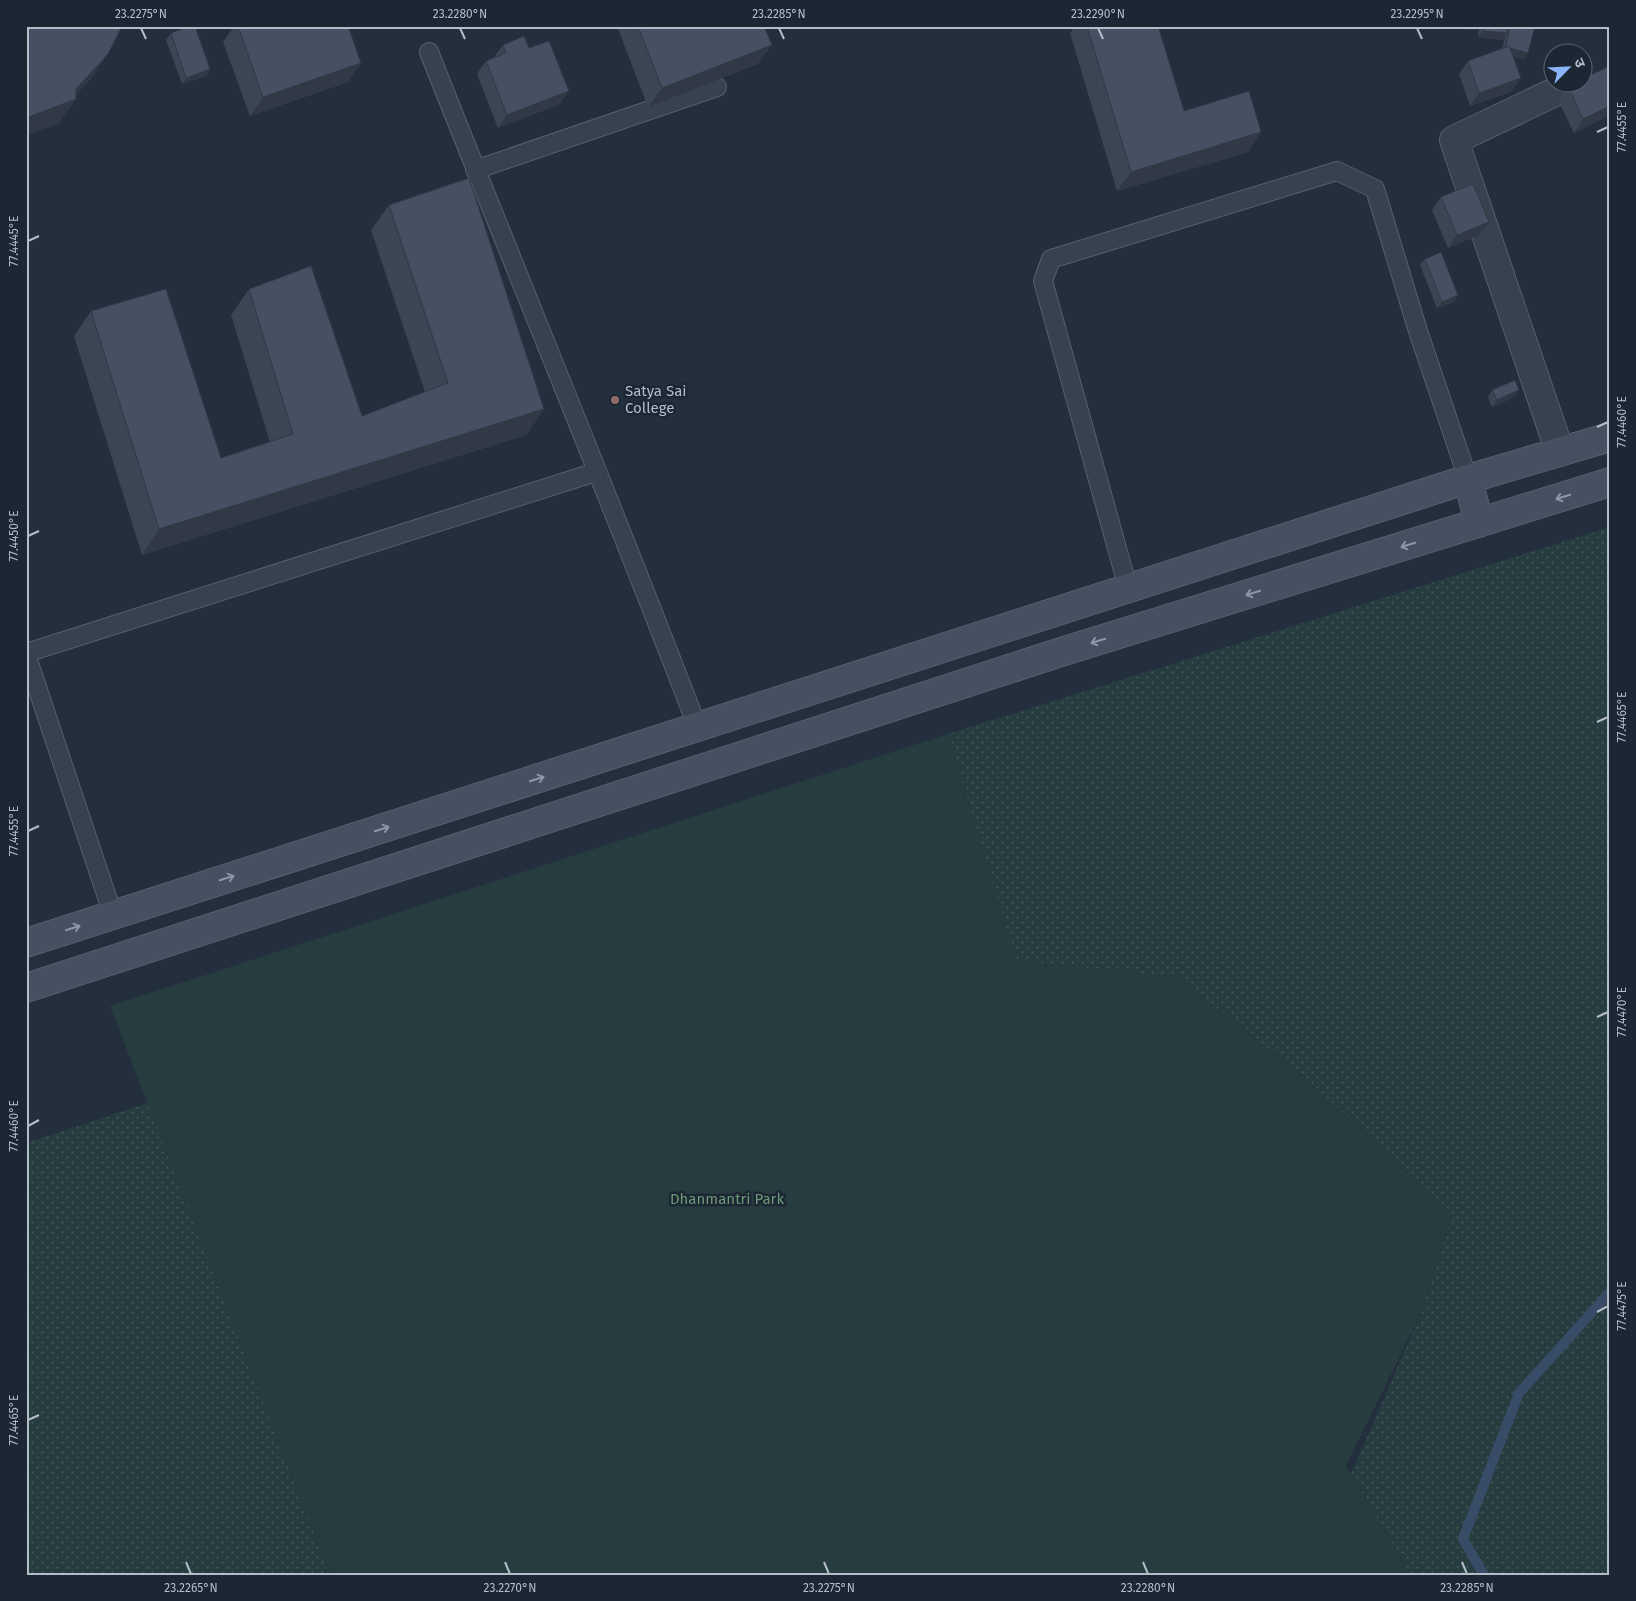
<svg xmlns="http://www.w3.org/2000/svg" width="1636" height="1601" viewBox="0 0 1636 1601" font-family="'Fira Sans','Noto Sans Devanagari',sans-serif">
	<defs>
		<pattern id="grass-dots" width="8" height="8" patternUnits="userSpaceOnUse" patternTransform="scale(1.25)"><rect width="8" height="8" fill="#263c3f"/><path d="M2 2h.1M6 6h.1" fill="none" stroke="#435659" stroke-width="1.8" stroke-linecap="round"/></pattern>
	</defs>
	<rect width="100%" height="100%" fill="#242f3e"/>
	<g fill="url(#grass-dots)">
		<polygon points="1610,527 1610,1575 1411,1575 1351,1474 1421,1313 1452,1213 1297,1071 1177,977 1016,961 948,734"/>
		<polygon points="148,1103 330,1575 26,1575 26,1143"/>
	</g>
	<polygon fill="#263c3f" points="948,734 1016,960 1177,977 1297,1071 1452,1213 1421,1313 1346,1466 1411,1575 330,1575 110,1006"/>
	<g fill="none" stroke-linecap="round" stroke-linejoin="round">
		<polyline stroke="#394c67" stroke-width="10" points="1484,1575 1463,1539 1519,1393 1610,1292"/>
		<g stroke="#565f6c" stroke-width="20">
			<g id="lane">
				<path d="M429 52C518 277 611 500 697 726"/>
				<polyline points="475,170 717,87"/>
				<polyline points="1128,588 1043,281 1051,259 1337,171 1375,189 1418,331 1468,479"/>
				<polyline points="26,653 596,472"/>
				<polyline points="26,654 113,915"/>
			</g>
		</g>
		<g stroke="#565f6c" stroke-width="30">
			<polyline id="street" points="1560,452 1454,140 1576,82"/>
		</g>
		<g stroke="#565f6c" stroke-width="30">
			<g id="secondary">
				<polyline points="1468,479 1479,523"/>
				<polyline points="26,943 1468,479 1610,437"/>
				<polyline points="26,988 1061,652 1610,482"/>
			</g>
		</g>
		<use href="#lane" stroke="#38414e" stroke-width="18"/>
		<use href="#street" stroke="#38414e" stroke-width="28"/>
		<use href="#secondary" stroke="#465061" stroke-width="28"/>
	</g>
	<g fill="#3b4654">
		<polygon points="234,26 348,26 348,82 250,116 223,42"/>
		<polygon points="617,26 764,26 758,64 648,107"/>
		<polygon points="1075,26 1158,26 1184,111 1261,132 1248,152 1117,191 1070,33"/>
		<polygon points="1479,26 1535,26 1524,59 1513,57 1521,78 1511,92 1470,106 1459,74 1468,61 1502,49 1505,37 1502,40 1478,37"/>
		<polygon points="171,33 210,69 206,76 182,84 166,40"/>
		<polygon points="503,45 529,48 560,104 498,128 477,74 486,61 494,57"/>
		<polygon points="1610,66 1610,115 1574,133 1558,100 1568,86"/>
		<polygon points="1441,197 1479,235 1448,248 1432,210"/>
		<polygon points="389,205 544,409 526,435 142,555 74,336 91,311 221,458 270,442 231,315 249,289 362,416 425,392 371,230"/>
		<polygon points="1425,259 1454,302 1437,308 1420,265"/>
		<polygon points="1492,390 1519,390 1514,397 1492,407 1488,397"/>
	</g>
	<g fill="#303945">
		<polygon points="1439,26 1475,26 1473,30 1439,27"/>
		<polygon points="1483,31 1507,33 1502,40 1478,37"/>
		<polygon points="772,45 758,64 648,107 662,88"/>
		<polygon points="1506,47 1528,53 1524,59 1501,54"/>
		<polygon points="108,54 90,80 70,101 76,99 58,124 26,136 26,118"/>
		<polygon points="361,63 348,82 250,116 263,97"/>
		<polygon points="210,69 206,76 182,84 186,78"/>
		<polygon points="1521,78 1511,92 1470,106 1479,93"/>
		<polygon points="569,91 560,104 498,128 507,115"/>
		<polygon points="1610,106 1610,115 1574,133 1583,119"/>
		<polygon points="1261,132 1248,152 1117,191 1131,172"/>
		<polygon points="1489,222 1479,235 1448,248 1457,235"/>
		<polygon points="1458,295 1454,302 1437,308 1442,302"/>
		<polygon points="1519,390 1514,397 1492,407 1497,400"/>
		<polygon points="544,409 526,435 142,555 159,529"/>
	</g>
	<g fill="#455162" stroke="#303945">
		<polygon points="26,26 122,26 108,54 76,89 76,99 26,118"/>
		<polygon points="191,26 195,26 210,69 186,78 171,33"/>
		<polygon points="238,26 348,26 361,63 263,97"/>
		<polygon points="638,26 764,26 772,45 662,88"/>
		<polygon points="1087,26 1158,26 1184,111 1249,91 1261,132 1131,172"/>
		<polygon points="1483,26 1508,26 1507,33 1483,31"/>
		<polygon points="1510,26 1535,26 1528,53 1510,48 1509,46 1506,47"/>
		<polygon points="524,36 529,48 549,41 569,91 507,115 486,61 506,53 503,45"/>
		<polygon points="1509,46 1521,78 1479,93 1468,61"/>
		<polygon points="1610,66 1610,106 1583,119 1568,86 1575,82 1584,82 1584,78"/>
		<polygon points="469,178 544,409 159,529 91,311 166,289 221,458 293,434 249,289 311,266 362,416 448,383 389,205"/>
		<polygon points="1473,184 1489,222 1457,235 1441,197"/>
		<polygon points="1441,252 1458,295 1442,302 1425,259"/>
		<polygon points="1515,380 1519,390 1497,400 1492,390"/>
	</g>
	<defs><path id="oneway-shaft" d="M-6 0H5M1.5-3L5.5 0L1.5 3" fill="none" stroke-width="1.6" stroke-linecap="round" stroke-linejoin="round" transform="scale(1.25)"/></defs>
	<g stroke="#8e96a5">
		<use href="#oneway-shaft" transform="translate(1563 497) rotate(163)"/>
		<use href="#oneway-shaft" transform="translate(1408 545) rotate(163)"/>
		<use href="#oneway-shaft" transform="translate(1253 593) rotate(163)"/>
		<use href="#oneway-shaft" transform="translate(1098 641) rotate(163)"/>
		<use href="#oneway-shaft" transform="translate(537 779) rotate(-18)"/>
		<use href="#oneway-shaft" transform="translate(382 829) rotate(-18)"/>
		<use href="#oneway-shaft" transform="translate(227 878) rotate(-18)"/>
		<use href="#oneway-shaft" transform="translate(73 928) rotate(-18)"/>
	</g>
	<path fill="none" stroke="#b4bcc9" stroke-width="2" d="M141 28 146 39M460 28 465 39M779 28 784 39M1098 28 1103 39M1417 28 1422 39M1597 132 1608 127M28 241 39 236M1597 427 1608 422M28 536 39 531M1597 722 1608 717M28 831 39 826M1597 1017 1608 1012M28 1126 39 1120M1597 1312 1608 1306M28 1420 39 1415M186 1562 191 1574M505 1562 510 1574M824 1562 829 1574M1143 1562 1148 1574M1462 1562 1467 1574"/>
	<circle fill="#8d6e63" stroke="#1d2633" stroke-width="2" cx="615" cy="400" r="5"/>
	<g text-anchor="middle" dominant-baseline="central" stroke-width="5" stroke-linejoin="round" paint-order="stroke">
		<g font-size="15" fill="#b4bcc9" stroke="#1d2633" text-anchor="start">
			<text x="625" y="391">Satya Sai<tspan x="625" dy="17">College</tspan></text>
		</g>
		<g font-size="15" fill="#6b9a76" stroke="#1d2633">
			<text x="727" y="1199">Dhanmantri Park</text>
		</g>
	</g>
	<rect width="1636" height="1601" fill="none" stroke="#1d2633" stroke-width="55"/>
	<g transform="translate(1568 68) rotate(66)"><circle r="24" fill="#1d2633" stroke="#59626f"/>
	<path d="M0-4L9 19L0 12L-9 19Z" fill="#8ab4f8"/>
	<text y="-8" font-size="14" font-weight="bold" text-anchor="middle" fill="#b4bcc9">उ</text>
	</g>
	<rect x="28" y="28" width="1580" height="1546" fill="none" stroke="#b4bcc9" stroke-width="2"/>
	<g font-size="12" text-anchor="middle" fill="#b4bcc9">
		<text x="141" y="18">23.2275°N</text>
		<text x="460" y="18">23.2280°N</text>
		<text x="779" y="18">23.2285°N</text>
		<text x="1098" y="18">23.2290°N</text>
		<text x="1417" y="18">23.2295°N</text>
		<text transform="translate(1622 127) rotate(-90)" y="4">77.4455°E</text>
		<text transform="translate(14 241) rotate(-90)" y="4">77.4445°E</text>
		<text transform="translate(1622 422) rotate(-90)" y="4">77.4460°E</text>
		<text transform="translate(14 536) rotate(-90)" y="4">77.4450°E</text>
		<text transform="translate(1622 717) rotate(-90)" y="4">77.4465°E</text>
		<text transform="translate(14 831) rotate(-90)" y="4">77.4455°E</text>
		<text transform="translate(1622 1012) rotate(-90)" y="4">77.4470°E</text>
		<text transform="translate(14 1126) rotate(-90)" y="4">77.4460°E</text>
		<text transform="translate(1622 1306) rotate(-90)" y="4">77.4475°E</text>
		<text transform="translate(14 1420) rotate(-90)" y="4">77.4465°E</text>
		<text x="191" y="1592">23.2265°N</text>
		<text x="510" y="1592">23.2270°N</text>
		<text x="829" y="1592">23.2275°N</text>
		<text x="1148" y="1592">23.2280°N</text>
		<text x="1467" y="1592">23.2285°N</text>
	</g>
</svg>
